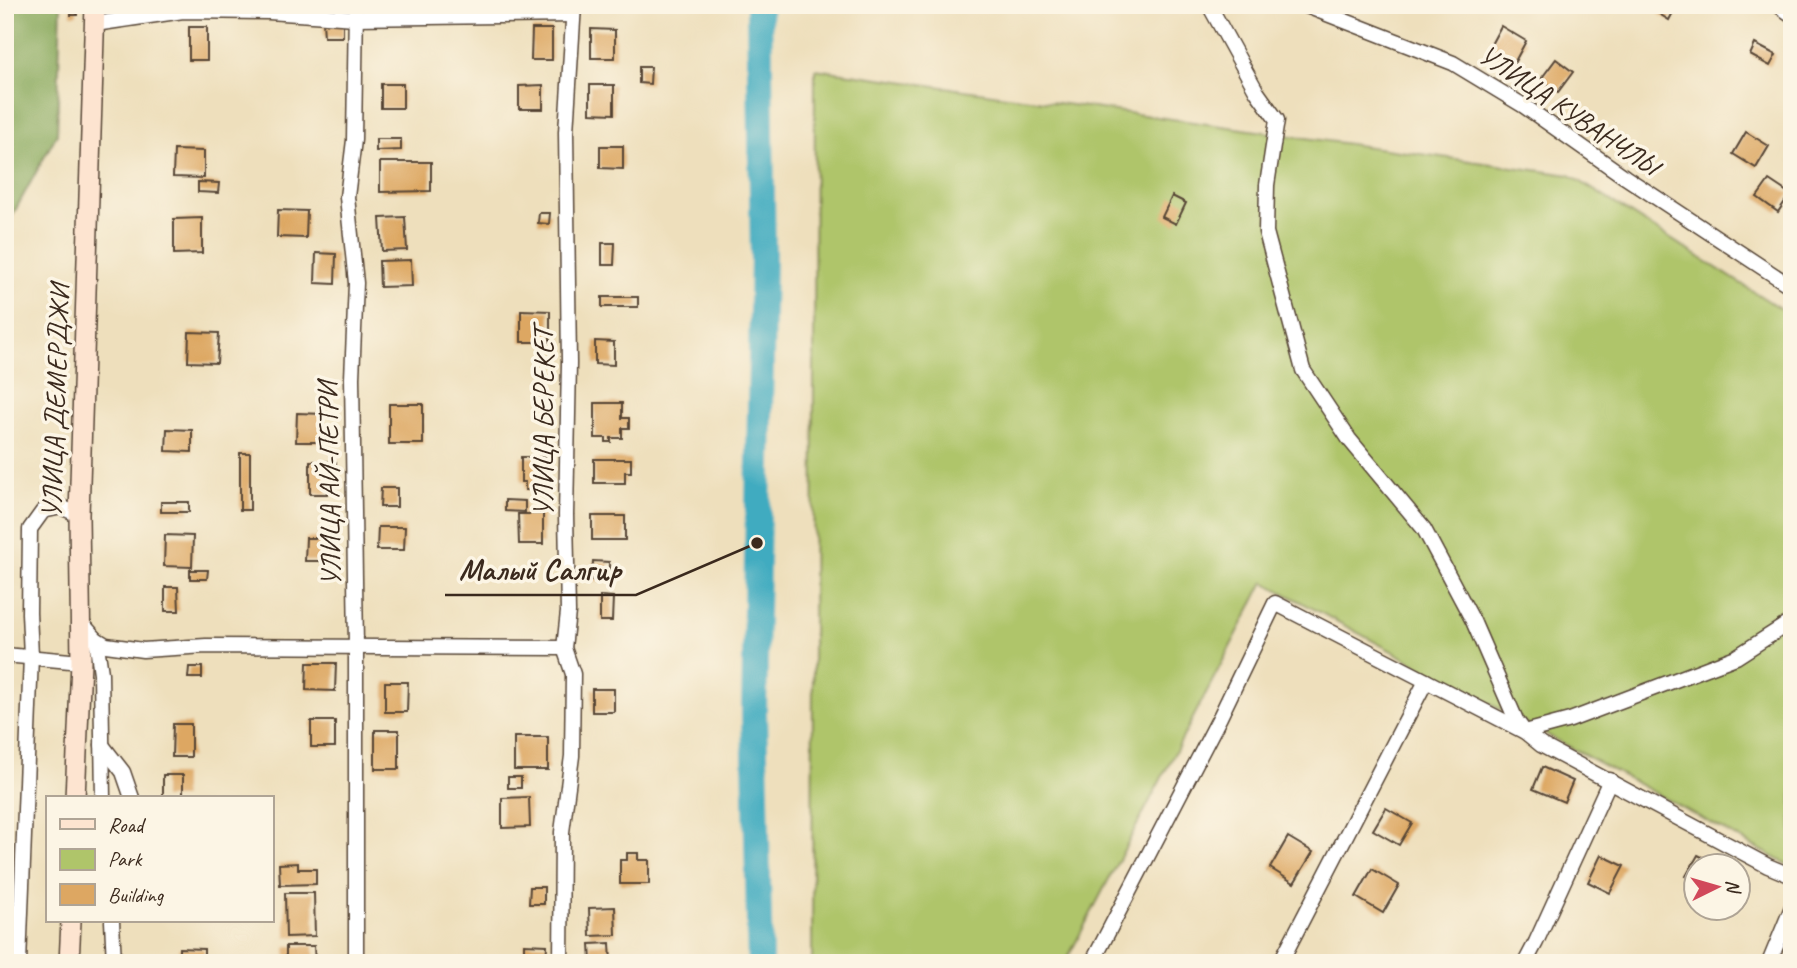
<svg xmlns="http://www.w3.org/2000/svg" width="1797" height="968" viewBox="0 0 1797 968" font-family="Caveat,sans-serif">
	<rect width="100%" height="100%" fill="#fcf5e5"/>
	<filter id="ink" filterUnits="userSpaceOnUse"><feTurbulence type="fractalNoise" baseFrequency=".0143" numOctaves="2"/><feDisplacementMap in="SourceGraphic" scale="14" xChannelSelector="R" yChannelSelector="G"/><feConvolveMatrix kernelMatrix="1 2 1 2 8 2 1 2 1" color-interpolation-filters="sRGB"/></filter>
	<filter id="wash" filterUnits="userSpaceOnUse"><feTurbulence type="fractalNoise" baseFrequency=".00686" numOctaves="4" result="noise"/><feDisplacementMap in="SourceGraphic" scale="28" xChannelSelector="R" yChannelSelector="G"/><feGaussianBlur stdDeviation="1.57" result="paint"/><feColorMatrix in="noise" values="0 0 0 0 0 0 0 0 0 0 0 0 0 0 0 0 0 1.4 0 .05"/><feComposite in="paint" operator="in"/></filter>
	<g filter="url(#wash)">
		<rect width="100%" height="100%" fill="#eedfbc"/>
		<polygon fill="#afc56a" stroke="#757844" stroke-width="2" points="815,69 1570,175 1792,316 1792,867 1264,582 1065,963 812,963"/>
		<polygon fill="#8baa5e" stroke="#636a3e" stroke-width="2" points="5,5 61,5 57,134 5,229"/>
		<g fill="none" stroke-linecap="round" stroke-linejoin="round">
			<polyline stroke="#41abc0" stroke-width="26" points="759,5 763,259 754,712 760,963"/>
		</g>
		<g id="blocks">
			<g fill="#dda762">
				<rect x="71" y="5" width="6" height="10"/>
				<polygon points="1649,5 1677,5 1669,20 1648,7"/>
				<polygon points="323,22 343,22 343,37 324,37"/>
				<polygon points="1501,26 1526,41 1513,65 1488,50"/>
				<rect x="189" y="27" width="18" height="33"/>
				<polygon points="532,29 552,29 552,60 531,60"/>
				<polygon points="591,29 615,30 615,58 591,58"/>
				<polygon points="1755,44 1776,55 1770,66 1750,55"/>
				<polygon points="1556,59 1573,72 1558,92 1541,79"/>
				<polygon points="639,67 651,67 650,84 639,83"/>
				<rect x="381" y="84" width="22" height="24"/>
				<polygon points="543,85 543,109 519,109 519,86"/>
				<polygon points="590,85 614,85 614,114 590,113"/>
				<polygon points="1746,132 1769,146 1756,168 1733,154"/>
				<polygon points="376,139 401,139 401,150 376,151"/>
				<polygon points="600,146 623,146 623,169 600,168"/>
				<polygon points="174,150 204,151 204,178 173,177"/>
				<polygon points="380,162 431,162 431,191 380,192"/>
				<polygon points="1769,180 1790,194 1778,212 1757,197"/>
				<polygon points="198,182 219,183 218,193 198,192"/>
				<polygon points="1172,196 1186,203 1176,224 1162,217"/>
				<polygon points="278,210 307,211 306,238 277,237"/>
				<polygon points="539,213 550,213 549,224 538,223"/>
				<polygon points="405,217 407,250 382,251 380,218"/>
				<polygon points="202,218 202,253 174,254 174,219"/>
				<polygon points="602,243 615,243 614,265 602,265"/>
				<polygon points="316,253 336,254 335,284 315,283"/>
				<polygon points="411,260 412,286 380,287 379,261"/>
				<rect x="602" y="297" width="36" height="10"/>
				<polygon points="521,310 550,311 550,342 521,342"/>
				<polygon points="189,332 219,333 217,363 188,362"/>
				<polygon points="595,341 614,342 614,365 595,364"/>
				<polygon points="595,403 622,403 622,418 629,418 629,428 622,428 622,438 611,438 611,442 606,442 606,438 595,438"/>
				<rect x="389" y="404" width="34" height="40"/>
				<polygon points="297,413 323,414 323,442 296,442"/>
				<polygon points="167,429 192,430 192,452 166,451"/>
				<rect x="240" y="453" width="10" height="57"/>
				<polygon points="521,457 545,457 545,482 540,481 540,490 525,490 525,482 521,482"/>
				<polygon points="594,459 631,459 631,472 625,472 625,483 594,483"/>
				<polygon points="310,461 336,462 335,489 327,489 327,494 310,494"/>
				<polygon points="381,488 397,488 397,507 380,507"/>
				<polygon points="505,500 525,501 525,512 505,511"/>
				<rect x="161" y="502" width="28" height="10"/>
				<polygon points="518,514 543,514 543,544 519,544"/>
				<rect x="592" y="516" width="33" height="24"/>
				<polygon points="378,527 405,527 404,550 377,550"/>
				<polygon points="165,535 193,536 192,567 164,566"/>
				<polygon points="306,538 332,538 332,561 305,561"/>
				<polygon points="593,561 609,562 609,581 592,581"/>
				<rect x="5" y="568" width="6" height="15"/>
				<polygon points="190,570 208,570 207,579 190,579"/>
				<polygon points="165,587 178,587 179,611 165,611"/>
				<polygon points="600,596 613,597 612,621 600,621"/>
				<polygon points="307,663 336,663 335,691 306,690"/>
				<polygon points="189,667 202,667 202,678 188,678"/>
				<polygon points="385,682 408,682 407,712 385,712"/>
				<rect x="592" y="689" width="22" height="23"/>
				<rect x="311" y="721" width="24" height="26"/>
				<polygon points="173,724 191,724 191,757 172,757"/>
				<rect x="375" y="730" width="24" height="39"/>
				<rect x="514" y="737" width="34" height="33"/>
				<polygon points="1542,767 1573,781 1564,802 1533,789"/>
				<rect x="163" y="775" width="20" height="23"/>
				<rect x="508" y="777" width="13" height="11"/>
				<polygon points="529,797 530,827 502,828 502,798"/>
				<polygon points="1386,808 1412,823 1399,845 1373,830"/>
				<polygon points="1288,837 1313,852 1294,883 1270,868"/>
				<polygon points="627,853 638,853 638,860 649,860 649,884 620,884 620,860 627,860"/>
				<polygon points="1601,855 1624,866 1610,893 1588,882"/>
				<polygon points="1698,855 1719,866 1696,866 1696,881 1686,876"/>
				<polygon points="298,863 298,869 316,869 316,884 280,885 279,864"/>
				<polygon points="1372,869 1399,885 1383,913 1356,897"/>
				<polygon points="530,887 544,887 544,904 529,904"/>
				<polygon points="285,893 314,893 315,936 286,937"/>
				<polygon points="615,907 616,935 590,936 589,908"/>
				<polygon points="610,943 611,963 591,963 590,944"/>
				<polygon points="524,944 547,945 546,963 524,963"/>
				<polygon points="286,946 314,946 315,963 286,963"/>
				<polygon points="179,948 204,949 204,963 179,963"/>
			</g>
		</g>
	</g>
	<g filter="url(#ink)">
		<use href="#blocks" fill-opacity="0" stroke="#564536" stroke-width="2"/>
		<g fill="none" stroke-linecap="round" stroke-linejoin="round">
			<g stroke="#564536" stroke-width="17">
				<g id="street">
					<polyline points="1209,5 1257,92 1277,120 1267,185 1266,232 1303,370 1349,439 1424,529 1473,621 1516,720 1524,731"/>
					<polyline points="1304,5 1453,63 1524,106 1625,177 1792,287"/>
					<polyline points="1778,5 1792,15"/>
					<polyline points="95,24 183,11 269,12 355,18 573,15"/>
					<polyline points="80,621 96,639 106,645 143,650 206,646 564,648"/>
					<polyline points="96,639 101,673 103,798"/>
					<polyline points="5,655 81,662"/>
					<polyline points="1525,732 1570,720 1736,657 1792,621"/>
					<polyline points="102,745 123,772 132,798"/>
					<polyline points="112,921 114,963"/>
					<polyline points="19,963 31,656 29,613 30,529 43,511 61,507 79,515"/>
					<polyline points="356,963 356,646 352,378 356,283 347,197 354,140 356,5"/>
					<polyline points="561,963 562,832 572,756 573,674 564,648 568,612 566,515 569,363 566,132 574,5"/>
					<polyline points="1092,963 1220,717 1275,603 1525,732 1541,745 1768,866 1792,876"/>
					<polyline points="1280,963 1426,681"/>
					<polyline points="1525,963 1536,942 1610,780"/>
					<polyline points="1769,963 1792,907"/>
				</g>
			</g>
			<g stroke="#564536" stroke-width="22">
				<g id="secondary">
					<polyline points="75,798 81,662 79,515 95,5"/>
					<polyline points="69,963 71,921"/>
				</g>
			</g>
			<use href="#street" stroke="#fff" stroke-width="14"/>
			<use href="#secondary" stroke="#fde4d0" stroke-width="19"/>
		</g>
	</g>
	<g text-anchor="middle" dominant-baseline="central" stroke-width="7" stroke-linejoin="round" paint-order="stroke">
		<g font-size="28" fill="#3b2a1e" stroke="#fcf5e5">
			<text transform="translate(1569 110) rotate(34)">УЛИЦА КУВАНЧЛЫ</text>
			<text transform="translate(55 401) rotate(-88)">УЛИЦА ДЕМЕРДЖИ</text>
			<text transform="translate(543 422) rotate(-90)">УЛИЦА БЕРЕКЕТ</text>
			<text transform="translate(329 484) rotate(-91)">УЛИЦА АЙ-ПЕТРИ</text>
		</g>
	</g>
	<path fill="none" stroke="#3b2a1e" stroke-width="2.5" d="M757 543L636 595H445"/>
	<circle fill="#3b2a1e" stroke="#fcf5e5" stroke-width="2.5" cx="757" cy="543" r="7"/>
	<g font-size="30" text-anchor="middle" font-weight="bold" fill="#3b2a1e" stroke="#fcf5e5" stroke-width="7" stroke-linejoin="round" paint-order="stroke">
		<text x="540" y="580">Малый Салгир</text>
	</g>
	<rect width="1797" height="968" fill="none" stroke="#fcf5e5" stroke-width="28"/>
	<rect x="46" y="796" width="228" height="126" fill="#fcf5e5" stroke="#afa495" stroke-width="2"/>
	<rect x="60" y="819" width="35" height="10" fill="#fde4d0" stroke="#afa495" stroke-width="2"/>
	<text x="108" y="832" font-size="21" fill="#3b2a1e">Road</text>
	<rect x="60" y="849" width="35" height="21" fill="#afc56a" stroke="#afa495" stroke-width="2"/>
	<text x="108" y="866" font-size="21" fill="#3b2a1e">Park</text>
	<rect x="60" y="884" width="35" height="21" fill="#dda762" stroke="#afa495" stroke-width="2"/>
	<text x="108" y="902" font-size="21" fill="#3b2a1e">Building</text>
	<g transform="translate(1717 887) rotate(85)"><circle r="33" fill="#fcf5e5" stroke="#afa495" stroke-width="2"/>
	<path d="M0-5L12 26L0 18L-12 26Z" fill="#d1495b"/>
	<text y="-10" font-size="19" font-weight="bold" text-anchor="middle" fill="#3b2a1e">N</text>
	</g>
</svg>
